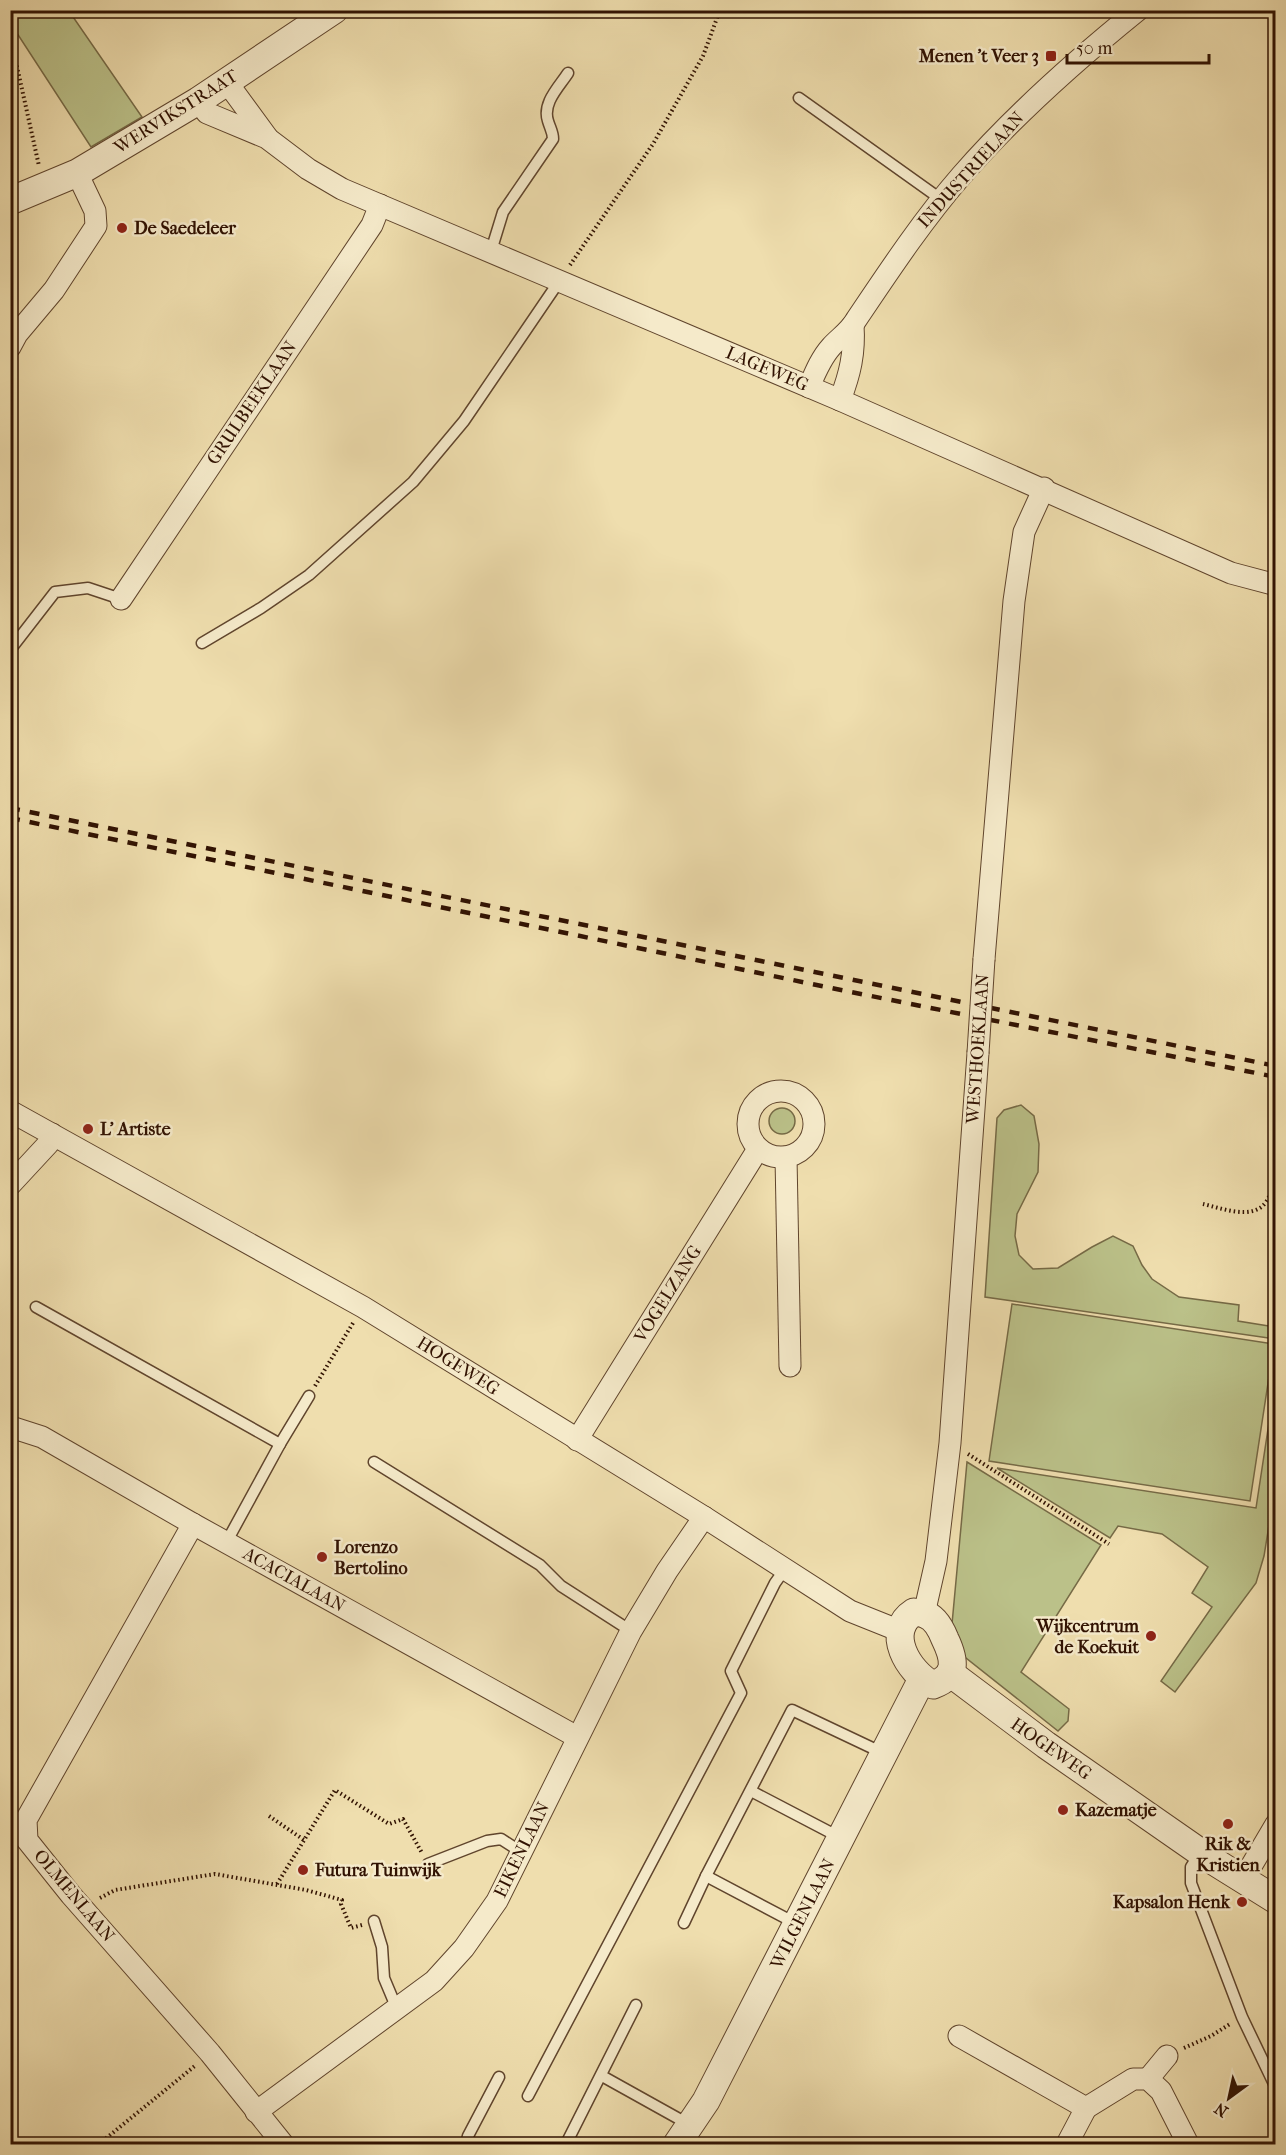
<svg xmlns="http://www.w3.org/2000/svg" width="1286" height="2155" viewBox="0 0 1286 2155" font-family="'IM FELL French Canon',serif">
	<rect width="100%" height="100%" fill="#efdeae"/>
	<filter id="stains"><feTurbulence type="fractalNoise" baseFrequency=".00333" numOctaves="4"/><feColorMatrix values="0 0 0 0 .2 0 0 0 0 .09 0 0 0 0 .02 0 0 0 .5 -.17"/></filter>
	<radialGradient id="worn" r=".72"><stop offset=".6" stop-color="#630" stop-opacity="0"/><stop offset="1" stop-color="#630" stop-opacity=".3"/></radialGradient>
	<g fill="#bbc189" stroke="#766a46" stroke-width="1.5">
		<polygon points="11,10 69,11 142,117 91,147 13,27 11,28"/>
		<polygon points="1021,1105 1034,1116 1039,1144 1038,1172 1017,1214 1015,1236 1019,1255 1033,1269 1058,1268 1092,1247 1113,1236 1133,1246 1142,1265 1152,1279 1179,1297 1239,1305 1238,1321 1275,1327 1275,1339 985,1297 997,1118 1004,1110"/>
		<circle cx="782" cy="1121" r="13"/>
		<polygon points="1012,1304 1274,1344 1250,1501 989,1461"/>
		<polygon points="1275,1383 1275,1488 1264,1556 1256,1583 1175,1692 1161,1681 1212,1607 1192,1593 1208,1567 1162,1534 1118,1526 1110,1538 997,1468 1256,1508"/>
		<polygon points="967,1462 1101,1545 1021,1672 1069,1709 1068,1721 1058,1731 961,1654 952,1624"/>
	</g>
	<g fill="none" stroke-linecap="round" stroke-linejoin="round">
		<g stroke="#60452d" stroke-width="13">
			<g id="service">
				<polyline points="799,98 942,200"/>
				<path d="M491 251 503 212 553 139C553 132 550 128 548 121 542 103 559 87 568 73"/>
				<polyline points="202,643 261,608 309,575 413,482 464,421 560,280"/>
				<polyline points="10,650 55,592 88,588 121,599"/>
				<polyline points="36,1307 280,1444"/>
				<polyline points="374,1462 540,1565 561,1586 631,1631"/>
				<polyline points="226,1543 280,1444 309,1396"/>
				<polyline points="751,1791 841,1838"/>
				<polyline points="10,1832 26,1831"/>
				<polyline points="1200,1853 1191,1867 1191,1883 1242,2017 1276,2088"/>
				<polyline points="428,1864 487,1841 501,1839 521,1852"/>
				<polyline points="706,1876 797,1924"/>
				<polyline points="374,1921 382,1947 384,1978 397,2009"/>
				<polyline points="684,1923 706,1876 792,1710 885,1754"/>
				<polyline points="602,2076 690,2125"/>
				<polyline points="528,2096 741,1693 731,1671 775,1583 785,1569"/>
				<polyline points="466,2144 468,2136 499,2077"/>
				<polyline points="566,2144 636,2005"/>
			</g>
		</g>
		<g stroke="#60452d" stroke-width="23">
			<g id="minor">
				<polyline points="226,81 267,137"/>
				<polyline points="198,101 207,113 267,138 308,169 342,189 840,400 1231,573 1276,585"/>
				<polyline points="10,347 17,334 54,290 96,226 95,211 77,173"/>
				<path d="M809 387C815 373 821 358 831 347 839 338 850 331 856 320 889 271 922 221 961 176 1014 115 1075 61 1138 10"/>
				<path d="M840 400C850 374 855 353 853 325"/>
				<polyline points="121,599 372,225 380,205"/>
				<polyline points="984,959 1014,601 1024,532 1044,488"/>
				<circle cx="781" cy="1124" r="33"/>
				<polyline points="10,1111 363,1307 704,1517 850,1611 900,1631"/>
				<polyline points="786,1157 790,1366"/>
				<polyline points="10,1185 48,1144 52,1134"/>
				<polyline points="10,1429 14,1428 42,1437 193,1524 577,1737"/>
				<polyline points="577,1440 758,1149"/>
				<polyline points="193,1524 26,1820 27,1840 71,1895 210,2053 283,2144"/>
				<polyline points="924,1614 936,1561 950,1443 978,1053"/>
				<polyline points="1243,1880 1276,1824"/>
				<polyline points="959,2036 1086,2108 1133,2079 1148,2079 1161,2091 1188,2144"/>
				<polyline points="1148,2079 1167,2056"/>
				<polyline points="256,2112 434,1981 464,1948 497,1901 631,1631 667,1571 704,1517"/>
				<polyline points="1067,2144 1086,2108"/>
			</g>
		</g>
		<g stroke="#60452d" stroke-width="29">
			<g id="tertiary">
				<polyline points="10,201 77,173 198,101 334,10"/>
				<path d="M914 1612C918 1613 921 1612 924 1614 935 1617 941 1629 945 1639 955 1660 958 1676 933 1685 908 1672 884 1631 914 1612Z"/>
				<polyline points="950,1673 1046,1745 1207,1857 1276,1900"/>
				<polyline points="677,2144 706,2101 922,1679"/>
			</g>
		</g>
		<g stroke="#311202" stroke-width="4" stroke-dasharray="1.5 3" stroke-linecap="butt">
			<polyline points="10,35 39,166"/>
			<polyline points="570,265 653,144 703,56 720,10"/>
			<path d="M1203 1204C1221 1208 1253 1221 1266 1202 1272 1194 1273 1180 1276 1170"/>
			<polyline points="315,1386 353,1323"/>
			<polyline points="968,1454 1109,1544"/>
			<polyline points="269,1816 304,1840"/>
			<polyline points="277,1884 335,1790 389,1824 403,1819 422,1853"/>
			<polyline points="100,1898 115,1890 215,1874 306,1890 342,1900 341,1904 351,1928 362,1925"/>
			<polyline points="1184,2048 1211,2036 1230,2024"/>
			<polyline points="99,2144 196,2065"/>
		</g>
		<use href="#service" stroke="#f5eaca" stroke-width="10"/>
		<use href="#minor" stroke="#f5eaca" stroke-width="21"/>
		<use href="#tertiary" stroke="#f5eaca" stroke-width="27"/>
		<g stroke="#311202" stroke-width="4.5" stroke-dasharray="10 10" stroke-linecap="butt">
			<polyline points="10,808 1276,1066"/>
			<polyline points="10,818 841,990 1276,1077"/>
		</g>
		<g stroke="#60452d" stroke-width="23" stroke-linecap="butt">
			<polyline id="minor-bridge" points="978,1053 984,959"/>
		</g>
		<use href="#minor-bridge" stroke="#f5eaca" stroke-width="21"/>
	</g>
	<g fill="#8f2418" stroke="#f5eaca" stroke-width="2">
		<rect x="1045" y="50" width="12" height="12" rx="3"/>
		<circle cx="122" cy="228" r="6"/>
		<circle cx="88" cy="1129" r="6"/>
		<circle cx="322" cy="1557" r="6"/>
		<circle cx="1151" cy="1636" r="6"/>
		<circle cx="1063" cy="1810" r="6"/>
		<circle cx="1228" cy="1824" r="6"/>
		<circle cx="303" cy="1870" r="6"/>
		<circle cx="1242" cy="1902" r="6"/>
	</g>
	<g text-anchor="middle" dominant-baseline="central" stroke-width="5" stroke-linejoin="round" paint-order="stroke">
		<g font-size="18" font-weight="bold" fill="#311202" stroke="#f5eaca" text-anchor="start">
			<text x="1039" y="56" text-anchor="end">Menen 't Veer 3</text>
			<text x="134" y="228">De Saedeleer</text>
			<text x="100" y="1129">L' Artiste</text>
			<text x="334" y="1547">Lorenzo<tspan x="334" dy="21">Bertolino</tspan></text>
			<text x="1139" y="1626" text-anchor="end">Wijkcentrum<tspan x="1139" dy="21">de Koekuit</tspan></text>
			<text x="1075" y="1810">Kazematje</text>
			<text x="1228" y="1844" text-anchor="middle">Rik &amp;<tspan x="1228" dy="21">Kristien</tspan></text>
			<text x="315" y="1870">Futura Tuinwijk</text>
			<text x="1230" y="1902" text-anchor="end">Kapsalon Henk</text>
		</g>
		<g font-size="18" fill="#311202" stroke="#f5eaca">
			<text transform="translate(176 112) rotate(-32)">WERVIKSTRAAT</text>
			<text transform="translate(971 170) rotate(-48)">INDUSTRIELAAN</text>
			<text transform="translate(767 369) rotate(23)">LAGEWEG</text>
			<text transform="translate(252 403) rotate(-56)">GRULBEEKLAAN</text>
			<text transform="translate(978 1049) rotate(-86)">WESTHOEKLAAN</text>
			<text transform="translate(668 1294) rotate(-58)">VOGELZANG</text>
			<text transform="translate(458 1366) rotate(32)">HOGEWEG</text>
			<text transform="translate(294 1580) rotate(29)">ACACIALAAN</text>
			<text transform="translate(1051 1749) rotate(35)">HOGEWEG</text>
			<text transform="translate(522 1850) rotate(-64)">EIKENLAAN</text>
			<text transform="translate(74 1896) rotate(50)">OLMENLAAN</text>
			<text transform="translate(803 1914) rotate(-63)">WILGENLAAN</text>
		</g>
	</g>
	<rect width="1286" height="2155" fill="none" stroke="#efdeae" stroke-width="36"/>
	<rect x="12" y="12" width="1262" height="2131" fill="none" stroke="#311202" stroke-width="3"/>
	<rect x="18" y="18" width="1250" height="2119" fill="none" stroke="#311202" stroke-width="1.5"/>
	<g transform="translate(1229 2098) rotate(213)" stroke="#f5eaca" stroke-width="4.5" paint-order="stroke">
	<path d="M0-4.5L10 22L0 15L-10 22Z" fill="#311202"/>
	<text y="-9" font-size="16" font-weight="bold" text-anchor="middle" fill="#311202">N</text>
	</g>
	<path d="M1067 54v9h142v-9" fill="none" stroke="#311202" stroke-width="3"/>
	<text x="1076" y="54" font-size="18" fill="#311202" stroke="#f5eaca" stroke-width="4.5" paint-order="stroke">50 m</text>
	<rect width="100%" height="100%" filter="url(#stains)"/>
	<rect width="100%" height="100%" fill="url(#worn)"/>
</svg>
